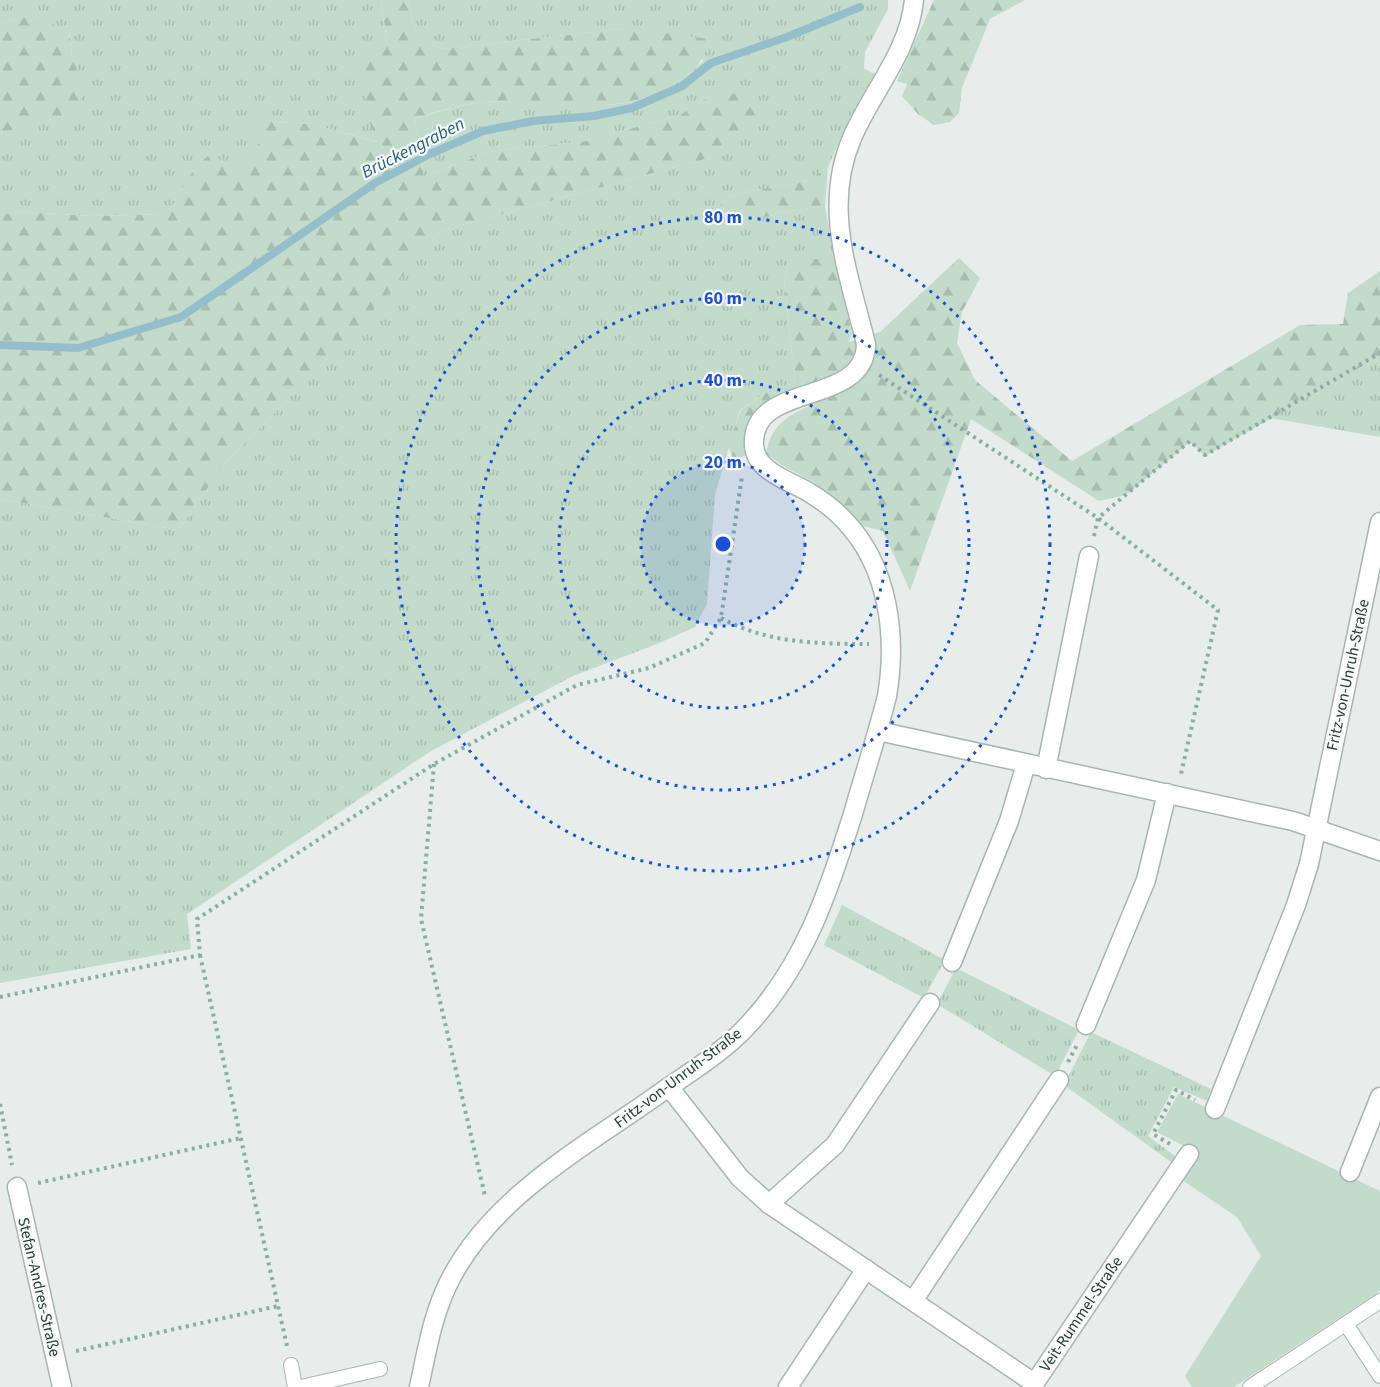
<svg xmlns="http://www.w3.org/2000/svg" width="1380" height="1387" viewBox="0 0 1380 1387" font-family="'Source Sans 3',sans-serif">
	<defs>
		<pattern id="grass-tufts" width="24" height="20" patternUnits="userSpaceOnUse" patternTransform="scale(1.5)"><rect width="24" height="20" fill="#c2dbcb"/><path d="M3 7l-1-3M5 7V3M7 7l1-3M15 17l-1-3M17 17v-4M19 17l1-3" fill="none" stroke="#a7bdaf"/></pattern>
		<pattern id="forest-firs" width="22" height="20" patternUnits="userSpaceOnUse" patternTransform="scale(1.5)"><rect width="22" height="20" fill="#c2dbcb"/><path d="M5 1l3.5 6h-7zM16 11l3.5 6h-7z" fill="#a7bdaf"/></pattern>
	</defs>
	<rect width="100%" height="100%" fill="#e6edea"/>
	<g fill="url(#grass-tufts)">
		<polygon points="0,0 389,0 381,2 387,42 367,115 378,142 312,124 275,122 253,115 260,141 242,168 195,167 168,214 94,216 24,212 0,214 0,133 68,115 83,95 72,56 69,31 31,15 0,24"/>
		<path d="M408 0H888V9L865 52 864 69 875 74 850 117 828 167 807 181 746 192 724 199 720 209 758 220 777 213 825 206 834 259H792L784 278 795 383 767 392 740 410 715 495 707 604 695 627 657 644 573 676 431 751 187 914 191 949 0 983V499L178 530 225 463 368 317 440 231 716 156 715 93 680 115 586 141 489 152 424 177 415 118C438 113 463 103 487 102 570 96 636 130 704 60L629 28 440 49 416 33Z"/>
		<polygon points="1380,356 1380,437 1270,418"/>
		<polygon points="842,905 945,960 924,998 824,945"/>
		<polygon points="956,968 1079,1030 1055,1076 937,1004"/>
		<polygon points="1091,1032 1211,1089 1207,1101 1174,1087 1148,1136 1175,1156 1171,1162 1064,1085"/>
	</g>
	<g fill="url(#forest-firs)">
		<path d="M389 0H408L416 33 440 49 629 28 709 39C702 66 694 72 671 86 613 120 550 98 487 102 463 103 438 112 415 118L424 177 489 152 586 141 680 115 715 93 751 94 765 123 716 156 440 231 368 317 225 463 178 530 0 499V214L24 212 94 216 167 214 195 167 209 155 242 168 260 141 242 123 253 115 275 122 312 124 377 142 367 115 359 61 387 42 381 1Z"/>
		<polygon points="934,0 1025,0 990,19 962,88 959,113 950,122 934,125 918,114 902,96 907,84 897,81"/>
		<polygon points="31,15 69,31 72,56 84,95 68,115 0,133 0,24"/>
		<polygon points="828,167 825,206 777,213 758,220 719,209 724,199 746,192 807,181"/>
		<path d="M959 258 980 278 962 312 957 343 975 380 1072 461 1300 325 1343 324 1348 293 1380 271V356L1205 456 1190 442 1126 495 1099 501 971 419 910 591 883 531 859 525 815 483 781 465 766 453C773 421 788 416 816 403L805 389 783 397 746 455 734 461 728 446 741 410 767 392 795 383 784 278 792 259H834L852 333 849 342 880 332Z"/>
	</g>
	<polygon fill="#c2dbcb" points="1178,1094 1380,1191 1380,1291 1234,1387 1192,1387 1185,1376 1261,1256 1237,1217 1182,1180 1198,1153 1157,1132"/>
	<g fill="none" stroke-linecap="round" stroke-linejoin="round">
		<polyline stroke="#95becb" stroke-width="8" points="0,345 78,348 181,317 375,183 430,154 483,131 533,121 594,116 632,108 682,86 711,63 787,37 860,7"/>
		<g stroke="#a9b5b1" stroke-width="16">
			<g id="lane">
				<polyline points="1346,1324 1380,1376"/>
				<polyline points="291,1365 295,1387"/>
				<polyline points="301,1387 380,1369"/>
				<polyline points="1250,1387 1380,1301"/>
			</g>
		</g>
		<g stroke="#a9b5b1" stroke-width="21">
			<g id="street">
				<polyline points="878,731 1293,821 1380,851"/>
				<polyline points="1046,769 1089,556"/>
				<polyline points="952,962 1009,821 1026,764"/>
				<polyline points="1086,1025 1146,880 1167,793"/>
				<polyline points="669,1087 740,1178 769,1204 1034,1383"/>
				<polyline points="1215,1109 1296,905 1309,864 1380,522"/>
				<polyline points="1350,1172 1380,1097"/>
				<polyline points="17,1187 62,1387"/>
				<polyline points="769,1204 835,1145 930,1003"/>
				<polyline points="913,1301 1059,1080"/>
				<path d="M419 1387C427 1350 433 1312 451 1278 495 1194 588 1145 663 1091 692 1071 726 1050 749 1024 805 964 829 890 853 814 864 775 877 736 887 696 897 637 889 567 845 521 835 510 823 501 810 493 791 481 755 472 754 445 751 380 865 408 866 344 849 274 822 208 852 138 872 91 909 52 914 0"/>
				<polyline points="788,1387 866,1269"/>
				<polyline points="1032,1387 1189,1154"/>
			</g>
		</g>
		<g stroke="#8aada5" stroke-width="4" stroke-dasharray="3 4.5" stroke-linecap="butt">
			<polyline points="879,375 1098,518 1218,610 1181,774"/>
			<polyline points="1094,536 1098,518 1190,441 1205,455 1380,353"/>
			<path d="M721 618C766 643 818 644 869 644"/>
			<polyline points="434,764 421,919 485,1196"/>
			<polyline points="200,955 287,1346"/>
			<polyline points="0,997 200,955 197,919 434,764 577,685 649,668 705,643 721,618 742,476"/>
			<polyline points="1068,1062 1077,1045"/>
			<polyline points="0,1104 12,1165"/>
			<polyline points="1170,1144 1153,1134 1176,1090 1195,1100"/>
			<polyline points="38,1183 241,1138"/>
			<polyline points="76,1351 278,1306"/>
		</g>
		<use href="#lane" stroke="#fff" stroke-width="14"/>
		<use href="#street" stroke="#fff" stroke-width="18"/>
	</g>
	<circle cx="723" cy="544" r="82" fill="#1d4ed8" fill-opacity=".12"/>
	<g fill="none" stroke="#1d4ed8" stroke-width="3" stroke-dasharray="3 6">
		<circle cx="723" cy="544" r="82"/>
		<circle cx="723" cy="544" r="164"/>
		<circle cx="723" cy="544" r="246"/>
		<circle cx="723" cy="544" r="327"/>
	</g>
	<g text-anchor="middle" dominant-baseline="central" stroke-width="4.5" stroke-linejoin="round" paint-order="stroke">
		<g font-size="16" fill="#273d39" stroke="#f6faf8">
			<text transform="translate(1348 675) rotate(-78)">Fritz-von-Unruh-Straße</text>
			<text transform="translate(678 1078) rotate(-37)">Fritz-von-Unruh-Straße</text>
			<text transform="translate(39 1287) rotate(77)">Stefan-Andres-Straße</text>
			<text transform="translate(1081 1314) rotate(-56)">Veit-Rummel-Straße</text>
		</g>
		<g font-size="18" font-style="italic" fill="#286072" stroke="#f6faf8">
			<text transform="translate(413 148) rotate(-27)">Brückengraben</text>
		</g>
	</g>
	<circle cx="723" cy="544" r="9" fill="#1d4ed8" stroke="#f6faf8" stroke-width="3"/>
	<g font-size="18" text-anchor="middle" font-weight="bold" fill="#1d4ed8" stroke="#f6faf8" stroke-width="4.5" stroke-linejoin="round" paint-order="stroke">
		<text x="723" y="223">80 m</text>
		<text x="723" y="304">60 m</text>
		<text x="723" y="386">40 m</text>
		<text x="723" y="468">20 m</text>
	</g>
</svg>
